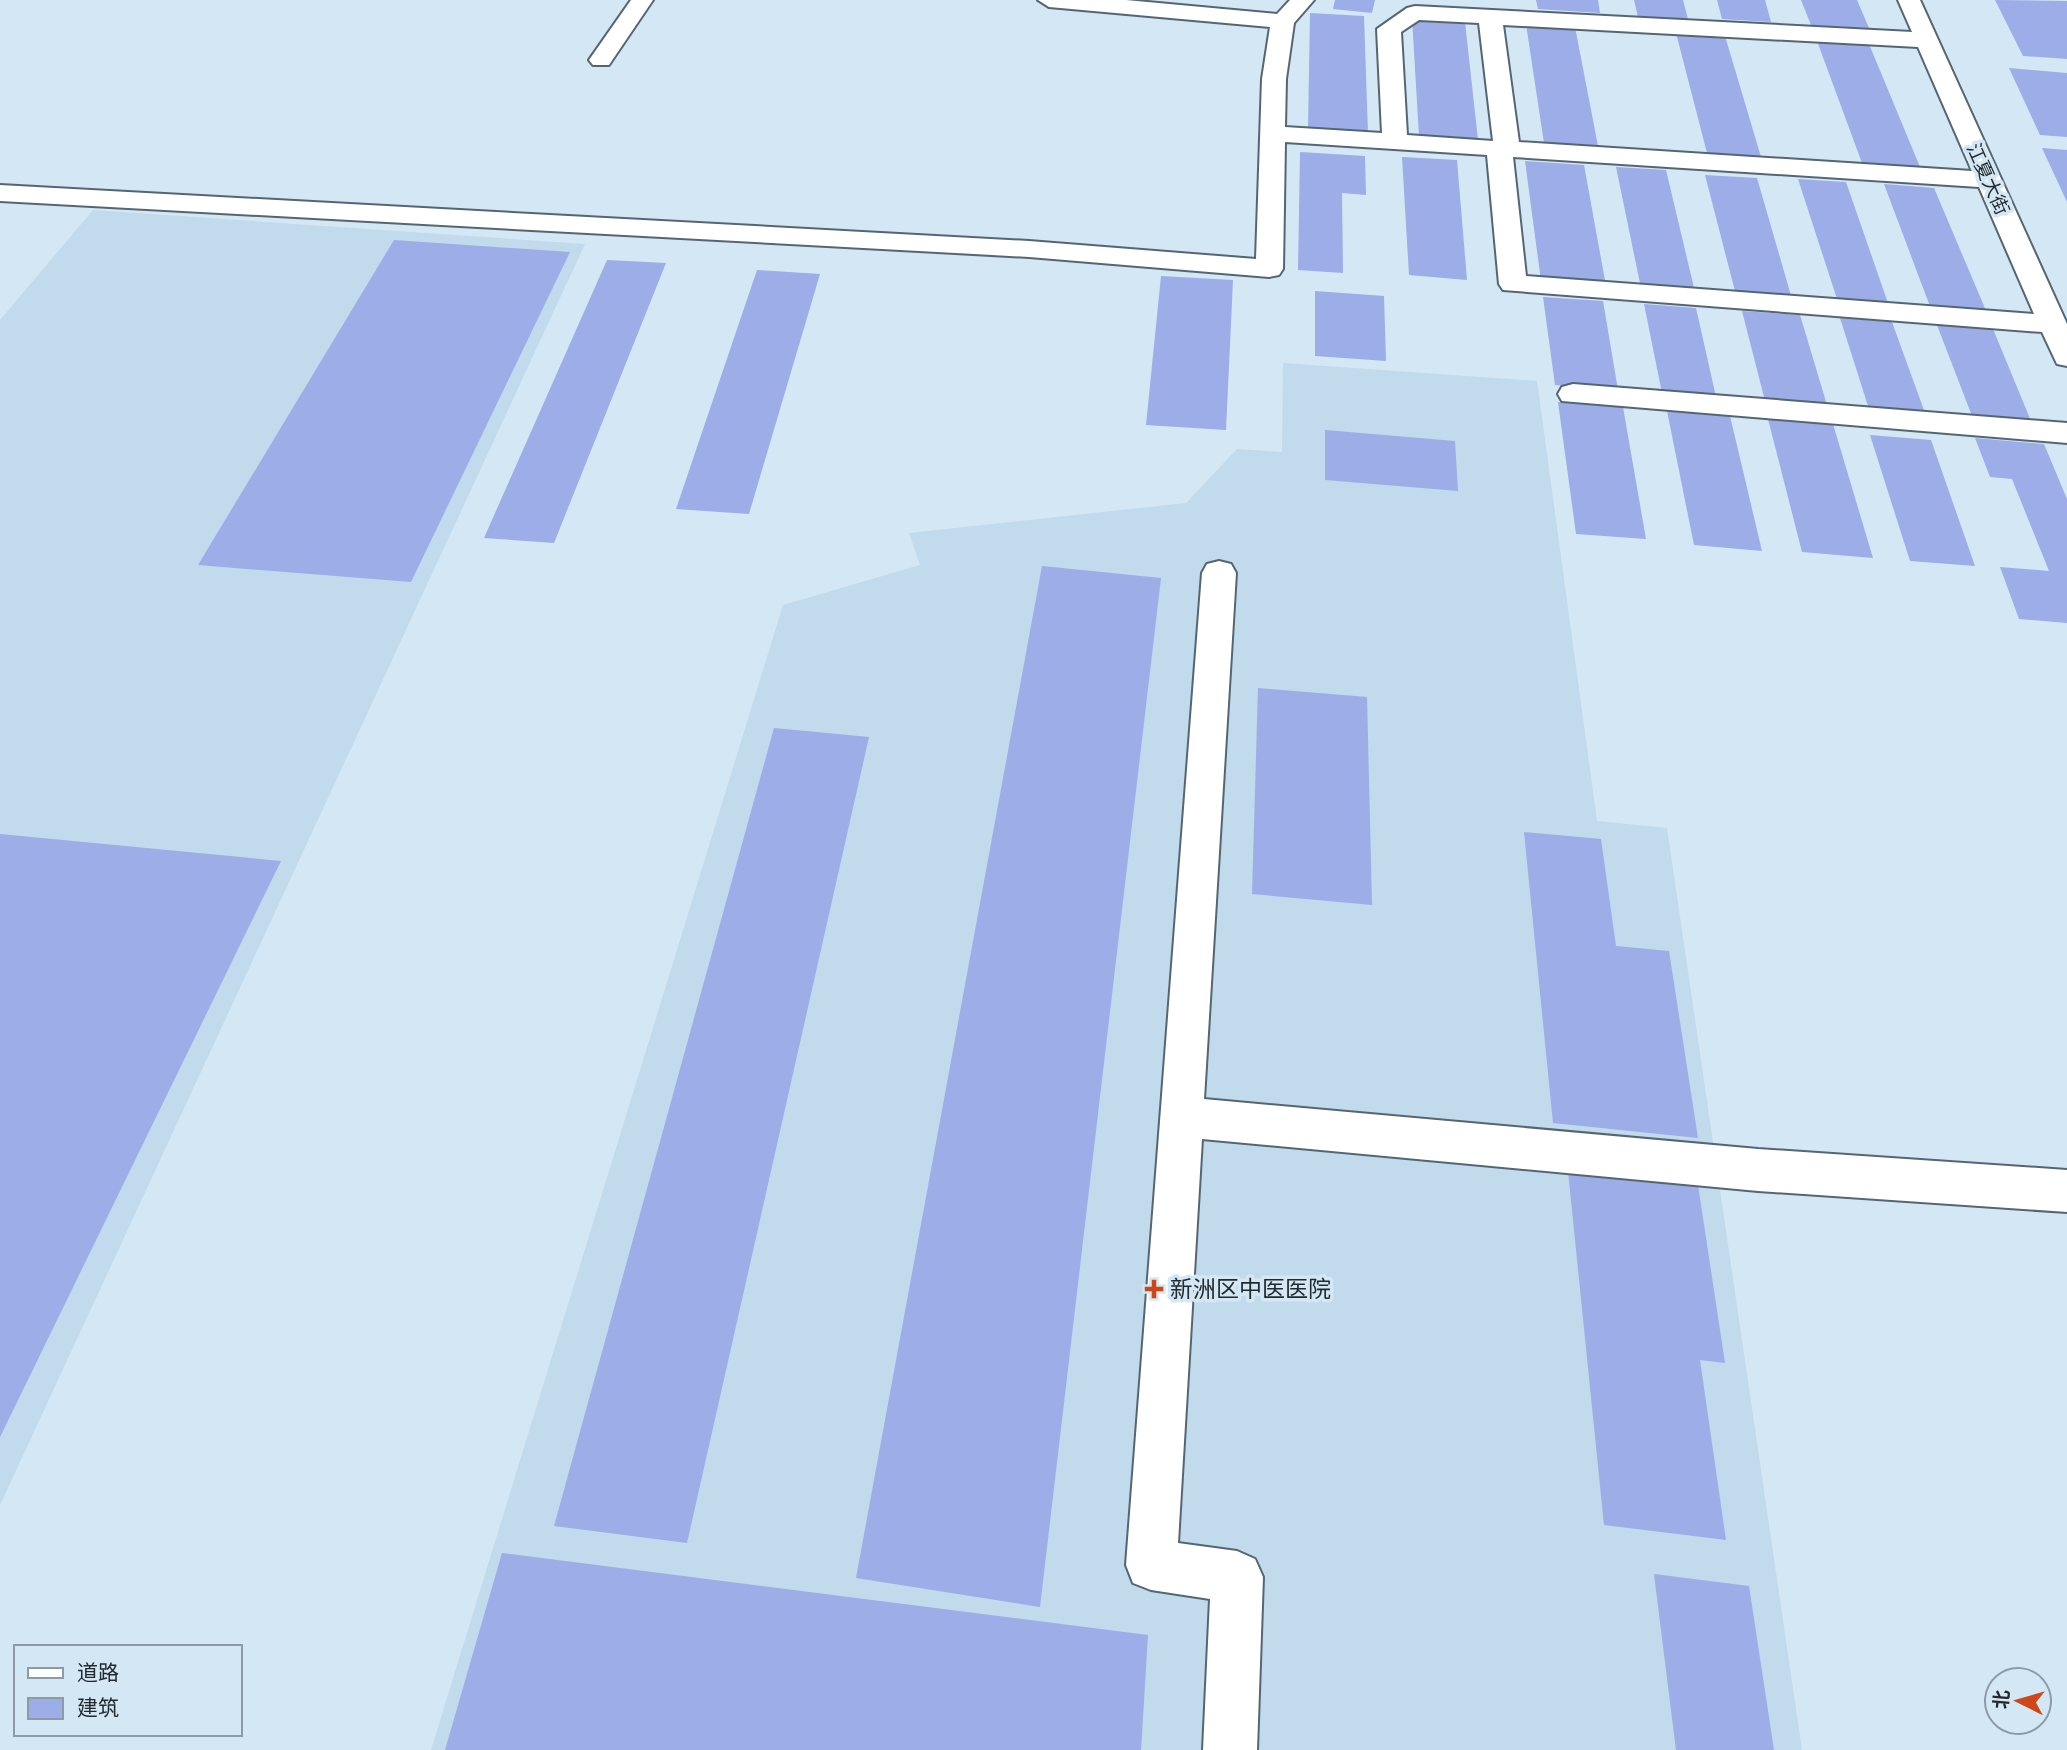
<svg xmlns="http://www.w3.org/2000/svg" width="2067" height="1750" viewBox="0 0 2067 1750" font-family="'Crimson Pro','Noto Sans SC',serif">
	<rect width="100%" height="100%" fill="#d4e7f5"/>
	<g fill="#c1daec">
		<polygon points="93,210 585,244 0,1505 0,320"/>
		<polygon points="1283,363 1537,381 1597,821 1667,828 1802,1750 431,1750 783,605 920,565 909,533 1186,503 1237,449 1282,452"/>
	</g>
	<g fill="#9cade7">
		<polygon points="1335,0 1375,0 1372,13 1333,9"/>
		<polygon points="1536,0 1598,0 1600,13 1538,9"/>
		<polygon points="1634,0 1683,0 1688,19 1638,17"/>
		<polygon points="1717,0 1765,0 1771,22 1722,19"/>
		<polygon points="1801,0 1857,0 1869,28 1811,25"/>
		<polygon points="1995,0 2067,1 2067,59 2023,56"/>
		<polygon points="1310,13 1364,16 1368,133 1308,129"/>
		<polygon points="1412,18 1465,22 1478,140 1419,136"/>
		<polygon points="1526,24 1575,27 1598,146 1544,143"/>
		<polygon points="1676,33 1725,36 1761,157 1707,153"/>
		<polygon points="1817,41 1869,44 1920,167 1862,163"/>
		<polygon points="2009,68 2067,73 2067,137 2040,135"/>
		<polygon points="2042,148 2067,150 2067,202"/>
		<polygon points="1300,152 1365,156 1366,195 1342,193 1343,273 1298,270"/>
		<polygon points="1402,157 1457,160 1467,280 1409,275"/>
		<polygon points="1525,161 1584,165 1606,286 1541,281"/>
		<polygon points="1616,167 1666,170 1695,292 1641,288"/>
		<polygon points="1705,175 1757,178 1792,299 1736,295"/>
		<polygon points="1798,179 1846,182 1889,306 1838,302"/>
		<polygon points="1884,184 1934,188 1987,313 1931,309"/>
		<polygon points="394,240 570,252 411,582 198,565"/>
		<polygon points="607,260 666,263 554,543 484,538"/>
		<polygon points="757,270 820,274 749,514 676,509"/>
		<polygon points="1161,276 1233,280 1226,430 1146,425"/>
		<polygon points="1315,291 1384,296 1386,361 1315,356"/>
		<polygon points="1543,297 1603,301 1618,390 1555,385"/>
		<polygon points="1644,304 1696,308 1716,397 1662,393"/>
		<polygon points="1742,311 1800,315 1827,405 1765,401"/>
		<polygon points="1840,318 1892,322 1925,413 1869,409"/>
		<polygon points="1937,325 1993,329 2031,421 1972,416"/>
		<polygon points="1558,402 1623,407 1646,539 1576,534"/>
		<polygon points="1667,411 1730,416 1762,551 1694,545"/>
		<polygon points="1768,419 1833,424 1873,558 1802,552"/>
		<polygon points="1325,430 1455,441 1458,491 1325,480"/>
		<polygon points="1870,435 1931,440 1975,566 1910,561"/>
		<polygon points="1975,438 2044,444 2067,499 2067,623 2019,619 2000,567 2049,571 2012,479 1990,477"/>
		<polygon points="1042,566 1161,578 1040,1607 856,1578"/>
		<polygon points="1258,688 1367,697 1372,905 1252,894"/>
		<polygon points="774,728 869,737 687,1543 554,1526"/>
		<polygon points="1524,832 1601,839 1616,946 1669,951 1698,1138 1553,1123"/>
		<polygon points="0,834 281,861 0,1437"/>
		<polygon points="1568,1171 1698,1185 1725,1363 1700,1360 1726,1540 1604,1525"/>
		<polygon points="502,1553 1148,1635 1141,1750 445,1750"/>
		<polygon points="1654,1574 1749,1586 1774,1750 1676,1750"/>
	</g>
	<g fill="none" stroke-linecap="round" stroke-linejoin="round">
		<g stroke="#556672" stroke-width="4">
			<g id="minor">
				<polygon points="631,0 653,0 609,65 593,65 589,60"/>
				<path d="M1038 0H1126L1277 14 1290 0H1314L1294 23 1286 79 1285 127 1382 133 1377 29 1407 8 1415 6 1912 32 1898 0H1920L2067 324V366L2057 364 2042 332 1503 290 1499 284 1487 155 1285 142 1283 269 1279 275 1269 277 1029 257 0 201V185L1029 241 1256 259 1262 79 1270 27 1049 7ZM1419 20 1479 23 1493 141 1407 135 1401 32ZM1503 25 1918 47 1972 171 1519 142ZM1513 157 1979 187 2034 314 1526 276Z"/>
				<polygon points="1573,384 2067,423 2067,443 1562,401 1558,394 1562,387"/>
				<polygon points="1219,561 1231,564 1236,573 1204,1099 1758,1149 2067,1170 2067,1212 1758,1191 1202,1139 1178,1543 1237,1551 1255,1559 1263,1577 1257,1750 1203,1750 1210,1599 1151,1590 1133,1583 1126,1565 1202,573 1207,564"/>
			</g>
		</g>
		<use href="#minor" fill="#fff" fill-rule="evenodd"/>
	</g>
	<path fill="#ce4718" stroke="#d4e7f5" stroke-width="2.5" d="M1150.5 1278.5h7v7h7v7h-7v7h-7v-7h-7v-7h7z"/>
	<g text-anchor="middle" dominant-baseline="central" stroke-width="7" stroke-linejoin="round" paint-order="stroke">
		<g font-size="19" fill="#232a2f" stroke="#d4e7f5">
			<text transform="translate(1988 179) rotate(66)">江夏大街</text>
		</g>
		<g font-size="23" fill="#232a2f" stroke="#d4e7f5" text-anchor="start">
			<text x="1170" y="1289">新洲区中医医院</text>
		</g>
	</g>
	<rect x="14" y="1645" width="228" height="91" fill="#d4e7f5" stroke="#8d9ba6" stroke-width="2"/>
	<rect x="28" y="1668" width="35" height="10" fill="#ffffff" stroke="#8d9ba6" stroke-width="2"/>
	<text x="77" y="1680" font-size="21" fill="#232a2f">道路</text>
	<rect x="28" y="1698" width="35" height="21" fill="#9cade7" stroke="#8d9ba6" stroke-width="2"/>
	<text x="77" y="1715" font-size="21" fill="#232a2f">建筑</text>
	<g transform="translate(2018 1701) rotate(275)"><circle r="33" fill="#d4e7f5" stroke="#8d9ba6" stroke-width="2"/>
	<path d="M0-5L12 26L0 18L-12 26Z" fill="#ce4718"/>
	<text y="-10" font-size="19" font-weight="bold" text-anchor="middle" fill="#232a2f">北</text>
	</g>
</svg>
